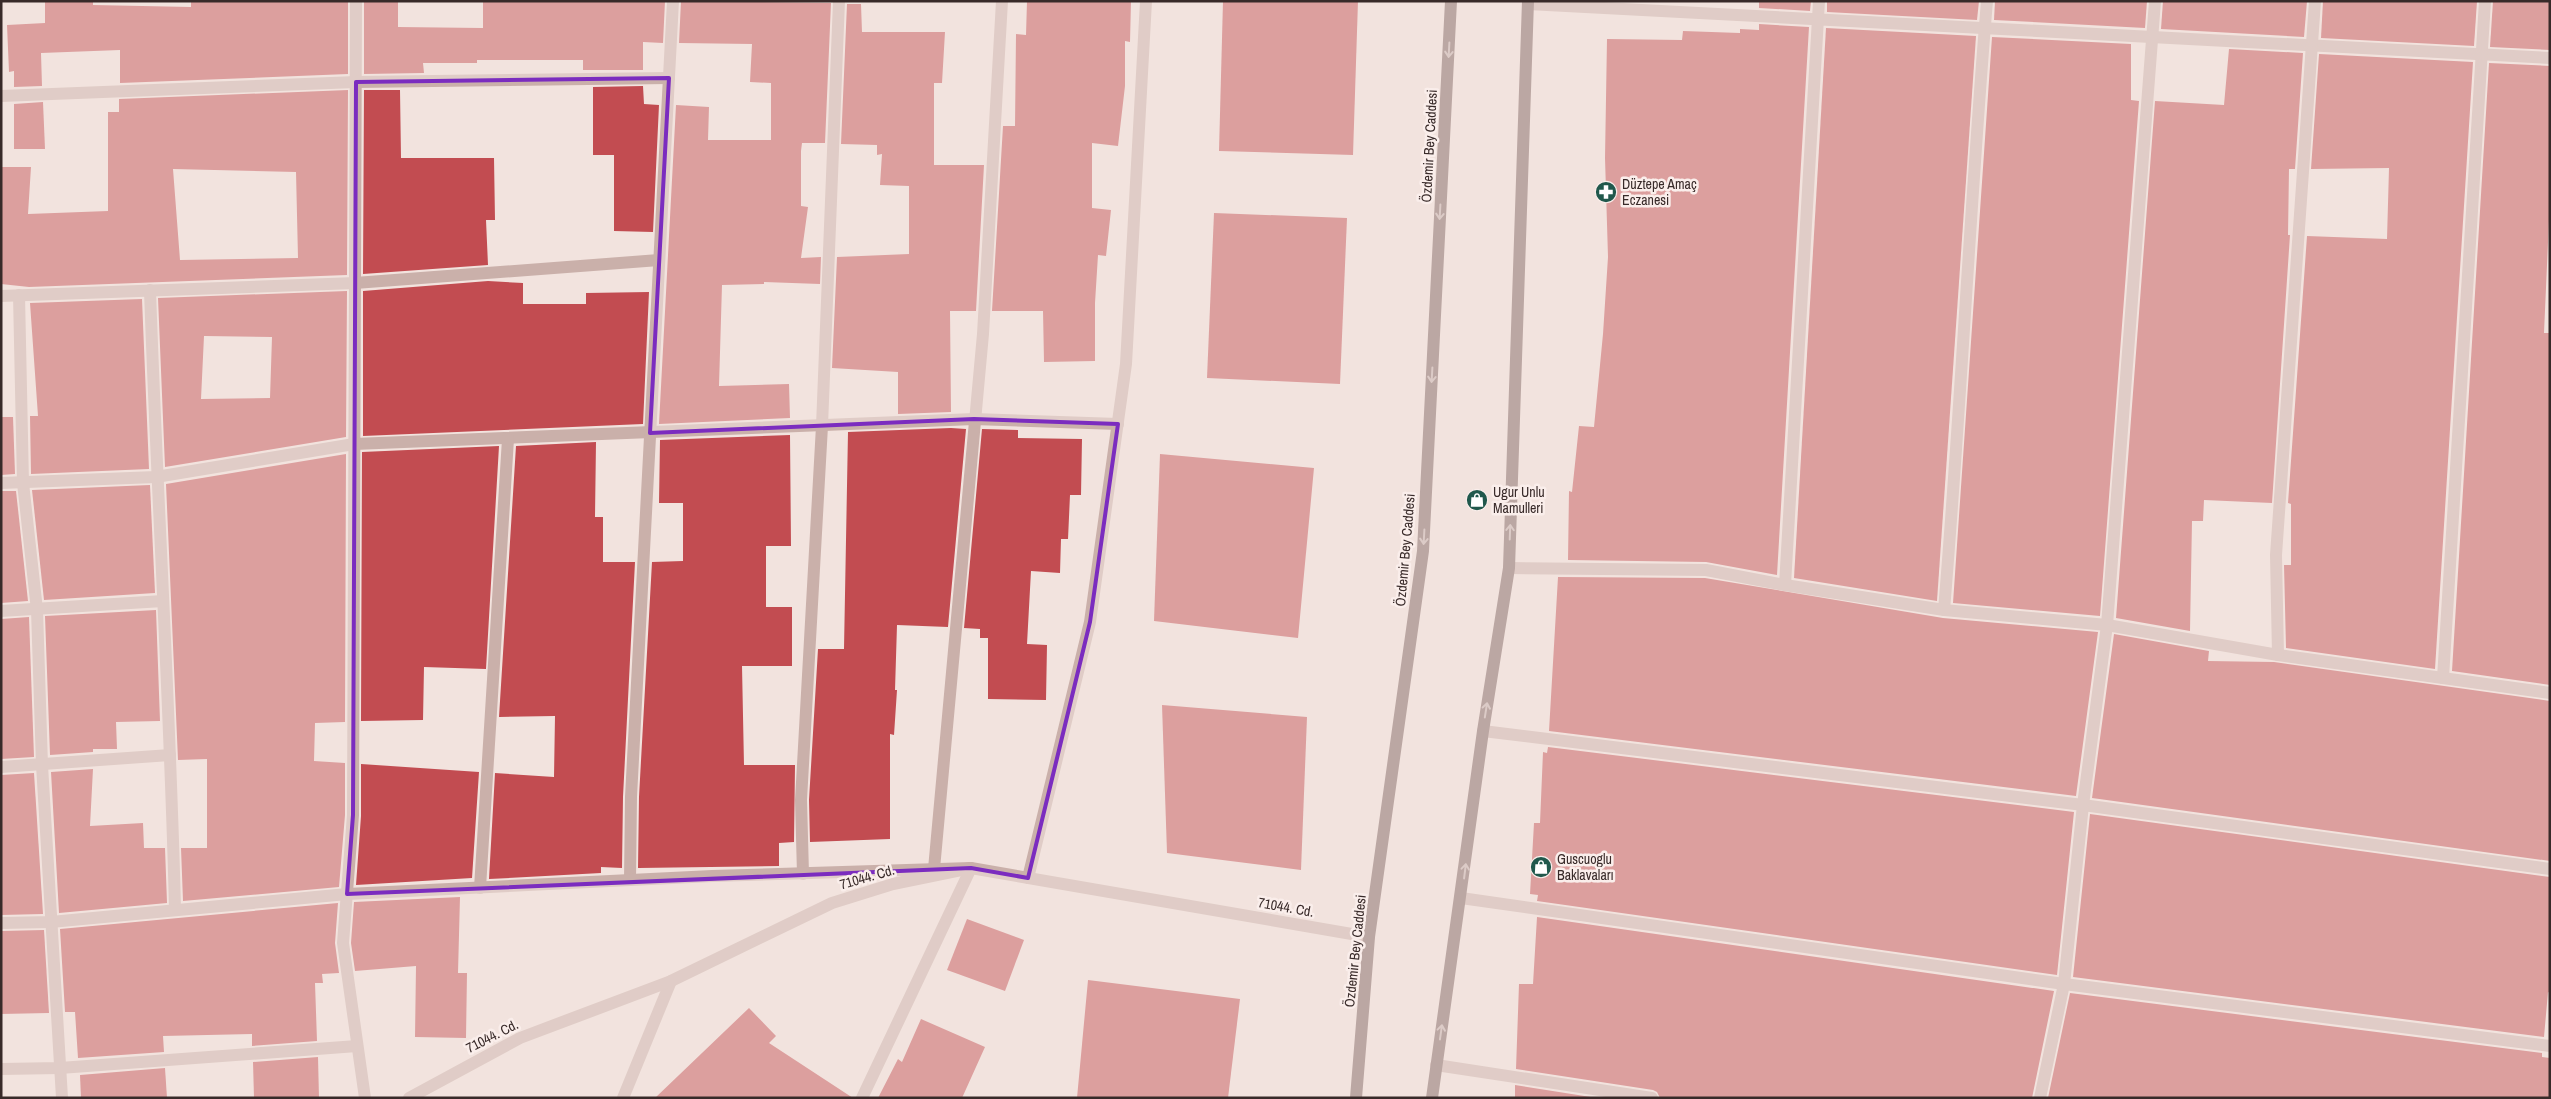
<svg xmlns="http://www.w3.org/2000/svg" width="2551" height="1099" viewBox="0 0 2551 1099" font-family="'Archivo Narrow',sans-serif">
	<rect width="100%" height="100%" fill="#f2e3de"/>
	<g fill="#c24c51" fill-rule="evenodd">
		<polygon points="45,1 93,1 93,5 191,7 191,1 348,1 348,74 120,83 120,50 41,53 42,86 14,87 14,71 9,72 7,25 45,23"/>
		<polygon points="364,1 398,1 398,27 483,28 483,1 665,1 663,43 643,42 643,70 583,70 583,60 477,60 477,63 423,63 424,73 364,74"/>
		<polygon points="681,1 831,3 825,143 802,143 801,151 801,206 808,207 801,258 821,257 820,284 764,282 764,284 722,285 719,386 789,384 790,418 659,424 676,105 709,107 708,140 771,140 771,83 750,82 752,44 679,43"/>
		<polygon points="1027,1 1131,1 1130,42 1125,41 1125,86 1118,146 1092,143 1092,208 1111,210 1106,256 1098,255 1095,303 1095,361 1044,362 1043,311 992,311 1003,126 1015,126 1016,34 1026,35"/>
		<polygon points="1223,1 1358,1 1353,155 1219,151"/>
		<polygon points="1759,1 1811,1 1810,11 1759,8"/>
		<polygon points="1827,1 1979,1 1977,20 1827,12"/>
		<polygon points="1995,1 2147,1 2145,28 1994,20"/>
		<polygon points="2163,1 2307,1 2304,37 2161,29"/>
		<polygon points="2323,1 2477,1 2474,46 2321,38"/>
		<polygon points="2493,1 2550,1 2550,50 2490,47"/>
		<polygon points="847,4 861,4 862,32 945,32 942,83 934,83 934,165 984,165 976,311 950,311 951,412 898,414 898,372 832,368 837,257 909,254 909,186 880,185 882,154 877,155 877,145 841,144"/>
		<polygon points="1759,24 1809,27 1777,575 1706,562 1568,560 1569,491 1572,492 1579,426 1594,427 1603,334 1608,257 1605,158 1607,39 1682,40 1683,31 1740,33 1740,29 1759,30"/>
		<polygon points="1826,28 1976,36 1937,601 1794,578"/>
		<polygon points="1992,37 2131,44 2131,100 2139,101 2100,616 1953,603"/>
		<polygon points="2229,49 2303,53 2295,169 2289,169 2288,235 2290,235 2272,503 2204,500 2203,521 2192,521 2190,631 2116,618 2155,101 2224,105"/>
		<polygon points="2319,54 2473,62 2435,669 2286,648 2284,565 2291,565 2291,504 2288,503 2307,236 2387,239 2389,168 2311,169"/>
		<polygon points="2489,63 2550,66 2550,197 2544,333 2550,333 2550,685 2452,671"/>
		<polygon points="643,86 644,104 659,105 653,232 614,231 614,155 593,155 593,87"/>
		<path d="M348 90 347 275 29 287 1 284V167H31L28 214 108 211V112H119V99ZM173 169 296 172 298 258 180 260Z"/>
		<polygon points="364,90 400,90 401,158 494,158 495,220 486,220 488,265 363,274"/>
		<polygon points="43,102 45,149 14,149 14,104"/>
		<polygon points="1214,213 1347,218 1340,384 1207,378"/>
		<polygon points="488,281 523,283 523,304 586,304 586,293 649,292 643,424 363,436 363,291"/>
		<path d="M347 291 346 437 165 467 158 298ZM204 336 272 337 270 398 201 399Z"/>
		<polygon points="142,299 149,469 31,474 30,416 38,416 30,303"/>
		<polygon points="1,417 13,417 15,474 1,475"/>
		<polygon points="951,428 966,429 948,627 897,625 895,690 897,690 894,735 890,734 890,839 810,842 809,800 818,649 844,649 848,432"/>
		<polygon points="982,429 1018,430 1018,438 1082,439 1081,495 1070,495 1068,539 1061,539 1060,573 1031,571 1027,644 1047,645 1046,700 988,699 988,638 980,638 980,629 964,628"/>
		<polygon points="790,435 791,546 766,546 766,607 792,607 792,666 742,666 744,765 795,765 794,842 779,843 779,866 638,868 639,797 652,562 683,561 683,503 659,503 660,440"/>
		<polygon points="596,442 595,517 603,517 603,562 635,562 623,797 622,868 601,867 601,873 489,879 495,773 554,777 555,716 499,717 516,446"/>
		<polygon points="499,446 486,669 424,667 423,720 361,721 362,452"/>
		<polygon points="346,454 345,722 315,723 314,761 345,763 345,815 339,887 183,901 181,848 207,848 207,759 178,760 166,484"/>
		<polygon points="1160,454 1314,468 1298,638 1154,621"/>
		<polygon points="150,485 155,593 44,600 32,490"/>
		<polygon points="1,491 16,491 28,601 1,603"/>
		<polygon points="1558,577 1705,578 1943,618 2098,632 2076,796 1549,731"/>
		<polygon points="156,610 160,721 116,722 117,749 93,749 93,752 50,755 45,616"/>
		<polygon points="29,617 34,757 1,759 1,619"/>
		<polygon points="2114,634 2209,651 2208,661 2274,662 2550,701 2550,861 2092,798"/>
		<polygon points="1162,705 1307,717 1301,870 1167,853"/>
		<polygon points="1548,747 2074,812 2057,975 1537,901 1538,895 1530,894 1534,823 1540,823 1543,752 1547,753"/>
		<polygon points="361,764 479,772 472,878 356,885 361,816"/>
		<polygon points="93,769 90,826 143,823 144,848 165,848 167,903 59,913 51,772"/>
		<polygon points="34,773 43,914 1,915 1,775"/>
		<polygon points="2090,814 2550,877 2550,993 2548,992 2544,1037 2073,977"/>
		<polygon points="460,897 458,973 467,973 466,1038 415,1037 416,966 355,971 351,943 354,902"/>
		<polygon points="338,903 335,943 339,973 322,974 323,983 315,983 317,1041 252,1046 252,1034 163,1036 164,1052 78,1058 75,1012 65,1012 60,929"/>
		<polygon points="1537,917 2054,991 2032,1098 1660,1098 1657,1092 1653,1090 1516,1069 1519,984 1533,984"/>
		<polygon points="967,919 1024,940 1005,991 947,970"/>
		<polygon points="44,930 49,1013 1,1014 1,931"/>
		<polygon points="1088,980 1240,999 1228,1098 1077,1098"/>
		<polygon points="2070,993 2542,1053 2542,1057 2550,1058 2550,1098 2048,1098"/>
		<polygon points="749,1008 776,1036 769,1043 853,1098 655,1098"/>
		<polygon points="921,1019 985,1047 962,1098 878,1098 898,1059 902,1062"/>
		<polygon points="318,1057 319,1098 254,1098 253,1062"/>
		<polygon points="165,1068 167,1098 81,1098 80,1075"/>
		<polygon points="1515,1085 1597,1098 1515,1098"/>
	</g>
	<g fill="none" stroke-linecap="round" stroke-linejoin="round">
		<g stroke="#cab0aa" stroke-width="12">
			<polyline points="356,1 353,815 343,943 365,1098"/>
			<polyline points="1528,4 2550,58"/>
			<polyline points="1,96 356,82 669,78"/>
			<path d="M150 290C157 496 170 703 175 909"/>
			<polyline points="19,295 23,483 37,610 42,765 62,1098"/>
			<polyline points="1,296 355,283 659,260"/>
			<polyline points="1,483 156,477 354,444 974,419 1118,424"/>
			<polyline points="1509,568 1706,570 1785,585 1944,610 2107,625 2278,655 2550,693"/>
			<polyline points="1785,585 1819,1"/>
			<path d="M1944 610C1961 407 1970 204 1987 1"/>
			<polyline points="1,611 163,601"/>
			<polyline points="2278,655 2276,555 2315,1"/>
			<polyline points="2443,678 2485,1"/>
			<polyline points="1483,731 2083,805 2550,869"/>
			<polyline points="1,767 170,755"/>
			<polyline points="934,869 983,334 1002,1"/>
			<polyline points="803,874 801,800 822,426 839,1"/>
			<polyline points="1028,878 1090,622 1126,364 1146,1"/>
			<polyline points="630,880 631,797 673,1"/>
			<polyline points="480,888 508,439"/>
			<polyline points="1461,898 2064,984 2550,1046"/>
			<polyline points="1,923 51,922 347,894 712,876 971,868 862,1098"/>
			<polyline points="1436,1065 1652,1098"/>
			<polyline points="1,1069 60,1068 357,1046"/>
			<polyline points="623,1098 671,981"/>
			<polyline points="2040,1098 2064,984 2083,805 2107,625 2155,1"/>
		</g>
		<polyline stroke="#cab0aa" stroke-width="12" points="409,1098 520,1038 671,981 832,903 893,884 971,868 1369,937"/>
		<g stroke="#795d5b" stroke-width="12">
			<polyline points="1356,1098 1369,937 1423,551 1451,1"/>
			<polyline points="1432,1098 1483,731 1509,568 1528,1"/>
		</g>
	</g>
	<defs><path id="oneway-shaft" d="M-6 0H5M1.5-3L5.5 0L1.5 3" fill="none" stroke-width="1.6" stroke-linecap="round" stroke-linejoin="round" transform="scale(1.25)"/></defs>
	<g stroke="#c0adaa">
		<use href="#oneway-shaft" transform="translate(1449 50) rotate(93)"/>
		<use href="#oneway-shaft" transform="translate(1440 212) rotate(93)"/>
		<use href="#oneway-shaft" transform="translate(1432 375) rotate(93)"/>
		<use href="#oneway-shaft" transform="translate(1510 532) rotate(-88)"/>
		<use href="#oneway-shaft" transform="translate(1424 537) rotate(93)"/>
		<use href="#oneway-shaft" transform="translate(1486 710) rotate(-81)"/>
		<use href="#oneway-shaft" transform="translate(1465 871) rotate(-83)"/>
		<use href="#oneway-shaft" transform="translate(1441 1032) rotate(-82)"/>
	</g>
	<path d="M0 0H2551V1099H0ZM669 78 650 433 974 419 1118 424 1090 622 1028 878 971 868 347 894 353 815 356 82Z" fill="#f2e3de" fill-opacity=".55" fill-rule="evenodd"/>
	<path fill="none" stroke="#7b2cbf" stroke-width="4" stroke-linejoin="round" d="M669 78 650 433 974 419 1118 424 1090 622 1028 878 971 868 347 894 353 815 356 82Z"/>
	<defs>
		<g id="pharmacy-disc" transform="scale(1.125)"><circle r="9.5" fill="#20584c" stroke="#faeeeb"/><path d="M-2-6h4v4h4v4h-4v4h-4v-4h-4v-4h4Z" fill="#fff"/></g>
		<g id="shop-disc" transform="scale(1.125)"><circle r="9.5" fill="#20584c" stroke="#faeeeb"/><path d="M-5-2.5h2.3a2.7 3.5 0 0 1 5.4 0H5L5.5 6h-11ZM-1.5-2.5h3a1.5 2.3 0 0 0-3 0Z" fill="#fff"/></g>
	</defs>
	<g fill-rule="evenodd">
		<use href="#pharmacy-disc" x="1606" y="192"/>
		<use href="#shop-disc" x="1477" y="500"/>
		<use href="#shop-disc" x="1541" y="867"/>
	</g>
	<g text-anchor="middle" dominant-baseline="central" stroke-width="5" stroke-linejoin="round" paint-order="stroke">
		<g font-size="14" fill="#382a29" stroke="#faeeeb">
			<text transform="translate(1429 146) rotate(-87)">Özdemir Bey Caddesi</text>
			<text transform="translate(1405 550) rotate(-85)">Özdemir Bey Caddesi</text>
			<text transform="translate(867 877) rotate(-16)">71044. Cd.</text>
			<text transform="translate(1286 907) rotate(10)">71044. Cd.</text>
			<text transform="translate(1355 951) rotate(-84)">Özdemir Bey Caddesi</text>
			<text transform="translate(492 1036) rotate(-27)">71044. Cd.</text>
		</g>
		<g font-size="14" fill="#382a29" stroke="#faeeeb" text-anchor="start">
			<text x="1622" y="184">Düztepe Amaç<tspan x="1622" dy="16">Eczanesi</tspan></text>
			<text x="1493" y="492">Ugur Unlu<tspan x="1493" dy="16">Mamulleri</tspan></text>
			<text x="1557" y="859">Guscuoglu<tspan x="1557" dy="16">Baklavaları</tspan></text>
		</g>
	</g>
	<rect width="2551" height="1099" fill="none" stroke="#382a29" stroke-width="5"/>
</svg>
